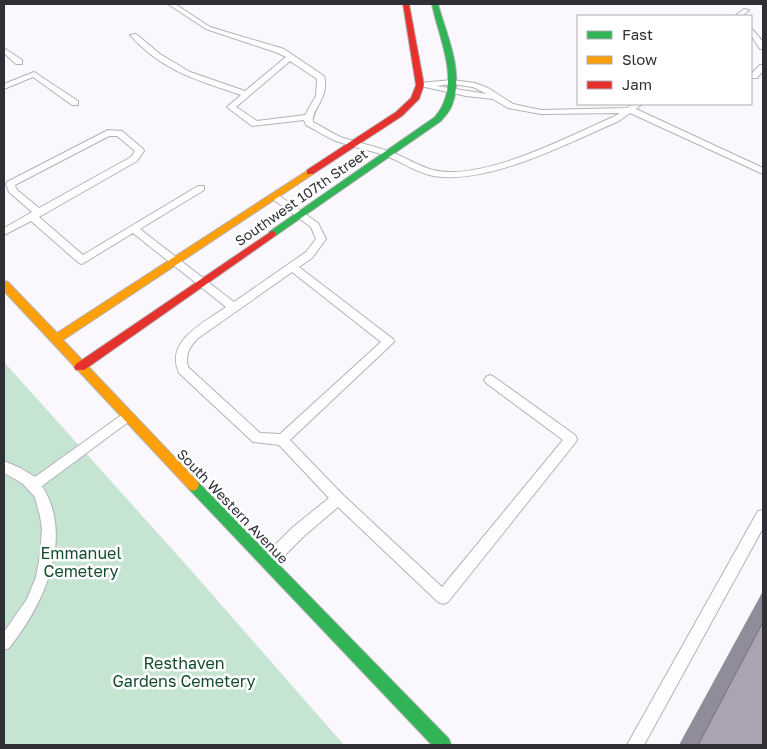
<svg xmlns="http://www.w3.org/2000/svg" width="767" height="749" viewBox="0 0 767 749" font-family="'Golos Text',sans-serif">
	<rect width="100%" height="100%" fill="#faf8fd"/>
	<polygon fill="#c5e4d2" points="4,362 189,568 344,745 4,745"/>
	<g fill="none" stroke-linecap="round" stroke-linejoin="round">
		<g stroke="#b4b2b7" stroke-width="2">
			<g id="lane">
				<path d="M168 4H175L210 27 284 49 324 76C330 98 311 109 313 122 323 127 333 134 343 138 359 143 375 146 391 152 405 157 418 166 433 170 483 182 567 137 613 117L620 113 541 114 508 108 493 99 466 96 416 85 420 83 452 80 475 83 488 88 513 104 541 110 627 108 633 104H642L636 109 763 168V174L630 113 619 121C568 143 489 185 434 176 416 173 401 161 384 155 369 150 352 147 336 141 326 137 316 130 306 125L304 120 252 126 227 107 241 95C197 80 162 71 130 35L136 34 160 54 190 72 245 91 286 57 278 53 206 29ZM290 61 317 79 316 96 305 115 257 121 236 107ZM452 84 473 87 487 94 436 86Z"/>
				<polygon points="744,9 749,10 742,16 735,16"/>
				<polygon points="751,29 753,30 763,42 763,49 760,49 751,35"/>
				<polygon points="4,48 22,60 22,64 16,64 4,53"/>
				<polygon points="760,65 763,65 763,71 757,78 751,78 751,74"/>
				<polygon points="34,72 78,101 78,105 72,105 33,77 4,89 4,84"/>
				<path d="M108 130 122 131 143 149 144 151 137 161 39 217 83 255 198 186H204V190L140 229 234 302 306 252 316 239 311 227 271 198V194H277L318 223 326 239 312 258 299 267 393 339 394 342 290 440 343 495 442 587 563 440 486 383 484 380 486 377 490 375 494 377 575 435 577 439 575 443 448 602 443 604 438 602 338 507 303 537 275 565 270 567 265 565 263 560 265 555 293 527 329 498 279 445 253 442 179 373C164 341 205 322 226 307L133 233 82 264 79 263 31 221 4 235V228L32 212 9 192 6 184 7 182ZM109 136H117L135 151 131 157 39 208 16 189 15 185ZM292 272 381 342 280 434 260 433 188 367C185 355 189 348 197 339Z"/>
				<path d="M127 411 131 412 133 416 131 420 42 486C75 538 43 606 9 648L4 650V632L27 599 36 577 40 555 42 529 40 516 35 497 22 483 4 473V461L20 468 35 477Z"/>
				<polygon points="763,510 763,528 644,745 627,745 758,511"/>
			</g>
		</g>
		<g stroke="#b4b2b7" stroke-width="2">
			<g id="fast">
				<path d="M432 4H438C446 34 465 73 452 105 450 111 445 116 441 121L275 236H269V232L435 117C463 84 439 40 432 4Z"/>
				<polygon points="193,479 197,481 449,739 451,745 432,745 189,489 187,485 189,481"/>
			</g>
		</g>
		<g stroke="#b4b2b7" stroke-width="2">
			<polygon id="slow" points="310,169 313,170 313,174 63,340 197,481 199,485 197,489 193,491 189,489 4,291 4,281 8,282 57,333"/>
		</g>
		<g stroke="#b4b2b7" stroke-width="2">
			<g id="jam">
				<polygon points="403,4 409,4 424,85 419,99 402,116 313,174 307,174 307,170 396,112 411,98 416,85"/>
				<polygon points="272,231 275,232 275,236 84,370 76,370 74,367 76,364"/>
			</g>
		</g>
		<use href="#lane" fill="#fefeff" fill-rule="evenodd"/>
		<use href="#fast" fill="#30b455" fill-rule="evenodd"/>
		<use href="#slow" fill="#ff9f0a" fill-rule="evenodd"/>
		<use href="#jam" fill="#e5322d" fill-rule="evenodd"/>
	</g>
	<polygon fill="#918c99" points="763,591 763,745 679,745"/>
	<polygon fill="#a9a3b2" stroke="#76727d" points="763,622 763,745 698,745"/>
	<g text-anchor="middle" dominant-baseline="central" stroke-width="5" stroke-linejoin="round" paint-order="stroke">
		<g font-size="14" fill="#312f36" stroke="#fff">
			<text transform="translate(301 197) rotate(-35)">Southwest 107th Street</text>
			<text transform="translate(233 506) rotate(46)">South Western Avenue</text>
		</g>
		<g font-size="16" fill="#124b2c" stroke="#fff">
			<text x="81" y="553">Emmanuel<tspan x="81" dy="18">Cemetery</tspan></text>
			<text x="184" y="663">Resthaven<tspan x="184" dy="18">Gardens Cemetery</tspan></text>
		</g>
	</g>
	<rect width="767" height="749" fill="none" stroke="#312f36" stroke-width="10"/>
	<rect x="577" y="15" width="175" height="90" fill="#ffffff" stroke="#adacaf"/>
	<rect x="587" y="31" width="25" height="8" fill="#30b455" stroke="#adacaf"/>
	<text x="622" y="40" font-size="15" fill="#312f36">Fast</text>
	<rect x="587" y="56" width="25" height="8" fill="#ff9f0a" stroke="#adacaf"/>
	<text x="622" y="65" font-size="15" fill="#312f36">Slow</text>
	<rect x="587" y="81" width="25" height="8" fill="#e5322d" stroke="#adacaf"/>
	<text x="622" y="90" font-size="15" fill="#312f36">Jam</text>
</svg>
